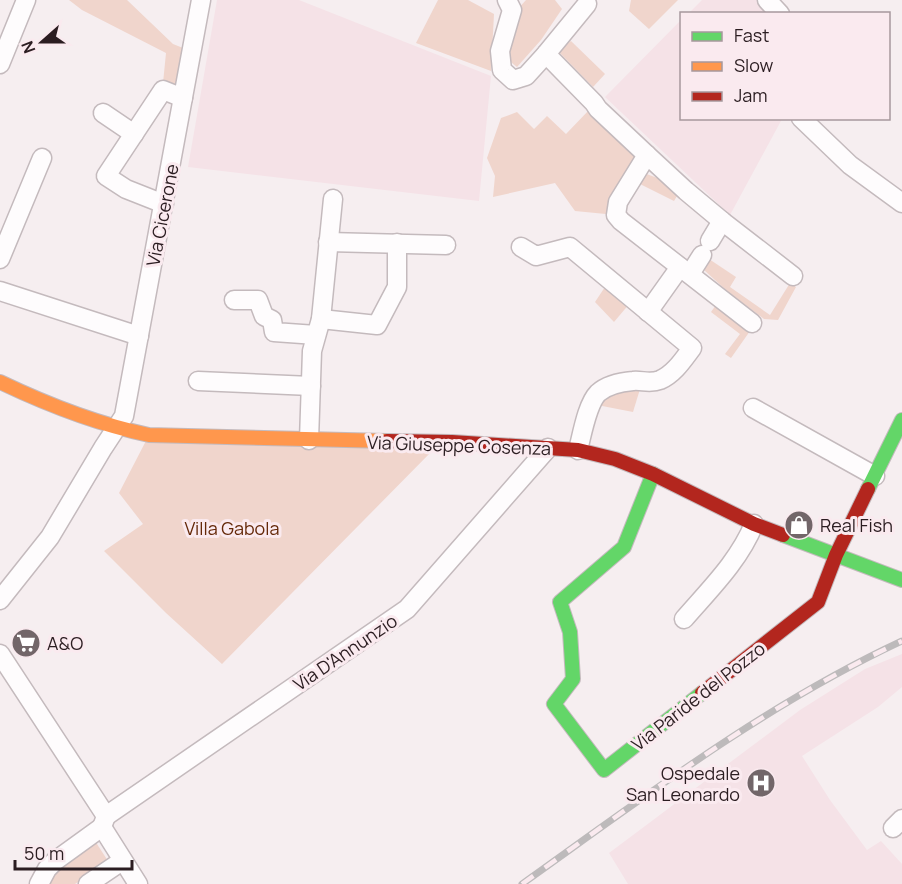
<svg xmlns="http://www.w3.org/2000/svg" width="902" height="884" viewBox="0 0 902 884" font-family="Manrope,sans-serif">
	<rect width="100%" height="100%" fill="#f6eef0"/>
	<g fill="#f5e2e7">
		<polygon points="217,0 299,0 491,76 479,201 188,167"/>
		<polygon points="702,0 763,0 780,14 688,14"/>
		<polygon points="681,20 682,118 782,119 730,215 605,97"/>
		<polygon points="902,654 902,687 878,707 802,756 830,800 867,850 881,841 902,864 902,884 628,884 609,853 800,710 865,669"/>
	</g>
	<g fill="#f0d5cc">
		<polygon points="69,0 127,0 173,44 188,50 180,91 163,83 166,53 82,10"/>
		<polygon points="438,0 468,0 494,14 491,71 416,43"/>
		<polygon points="526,0 555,0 562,9 541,40 517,67 502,55 517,10"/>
		<polygon points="631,0 678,0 649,29 629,11"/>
		<polygon points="571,41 605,74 593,87 558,51"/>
		<polygon points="589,110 647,155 616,215 575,211 555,183 493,197 495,176 487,158 501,118 517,112 534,129 547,116 566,134"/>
		<polygon points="644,173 660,179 677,196 674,201 638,183"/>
		<polygon points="706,257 736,277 730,287 770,315 790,283 796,287 778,320 764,319 727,291 704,270"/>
		<polygon points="607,284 630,303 614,322 595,302"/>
		<polygon points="716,305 750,331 731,358 725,354 740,334 711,312"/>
		<polygon points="640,389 633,412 597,405 611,391"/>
		<polygon points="149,435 435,448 222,664 166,613 104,551 143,524 119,493"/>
		<polygon points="95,841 108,861 75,884 47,884 51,876"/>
	</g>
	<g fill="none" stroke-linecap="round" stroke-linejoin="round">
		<g stroke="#c4babd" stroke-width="21">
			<g id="street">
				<polyline points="507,0 512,10 500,51 502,70 513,80 526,76 546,54 587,4"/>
				<polyline points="767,0 780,14"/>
				<polyline points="546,54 594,103 598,109 647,155"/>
				<polyline points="0,64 26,0"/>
				<polyline points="103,113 134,134"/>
				<polyline points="801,118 850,165 902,203"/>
				<polyline points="164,204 126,189 106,176 163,90 183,98"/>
				<polyline points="710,241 722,221"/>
				<polyline points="328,242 446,245"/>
				<path d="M521 247 536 256 570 247 692 348C683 360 674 374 660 380 650 384 642 380 633 381 621 382 607 385 598 393 587 404 582 435 578 450"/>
				<polyline points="0,259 42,158"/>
				<polyline points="690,274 702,255"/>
				<polyline points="0,291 139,336"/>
				<polyline points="234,300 258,300 264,316 272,320 274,332 316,335"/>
				<polyline points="648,312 680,267"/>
				<polyline points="321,319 377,325 397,287 397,243"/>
				<polyline points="752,323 621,221 616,215 618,202 647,155 686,191 722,221 793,276"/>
				<polyline points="198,381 311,386"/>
				<polyline points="753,408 875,476"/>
				<polyline points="309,440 312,351 321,319 333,199"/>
				<polyline points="0,600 50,537 103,448 124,416 201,0"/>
				<path d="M684 619C709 590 739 561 754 524"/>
				<polyline points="0,654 106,816 102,827"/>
				<polyline points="106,816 407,609 548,448"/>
				<polyline points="102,827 138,884"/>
				<polyline points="893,828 902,819"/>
				<polyline points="39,884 47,869 55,861 102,827"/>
				<polyline points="88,884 122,861"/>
			</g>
		</g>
		<g stroke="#c4babd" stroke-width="16">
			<g id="fast">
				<polyline points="653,474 624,547 560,602 570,632 573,679 554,704 604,770 702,693"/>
				<polyline points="868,489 902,420"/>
				<polyline points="783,535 902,580"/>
			</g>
		</g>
		<g stroke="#c4babd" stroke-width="16">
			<path id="slow" d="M0 382C48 405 97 424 149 435L387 441"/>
		</g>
		<g stroke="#c4babd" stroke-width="16">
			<g id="jam">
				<polyline points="387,441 452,442 578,450 615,459 653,474 754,524 783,535"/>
				<polyline points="702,693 818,602 836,555 868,489"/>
			</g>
		</g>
		<use href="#street" stroke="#fefcfd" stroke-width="18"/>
		<use href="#fast" stroke="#63d668" stroke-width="14"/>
		<use href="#slow" stroke="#ff974d" stroke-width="14"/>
		<use href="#jam" stroke="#b3261e" stroke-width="14"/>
		<g stroke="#bdbabb" stroke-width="7">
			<path id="rail" d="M522 884C644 797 765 705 902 641"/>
		</g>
		<use href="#rail" stroke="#faeaef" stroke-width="4.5" stroke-dasharray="14" stroke-linecap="butt"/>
	</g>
	<defs>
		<g id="shop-disc" transform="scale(1.5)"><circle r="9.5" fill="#726669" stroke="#faeaef"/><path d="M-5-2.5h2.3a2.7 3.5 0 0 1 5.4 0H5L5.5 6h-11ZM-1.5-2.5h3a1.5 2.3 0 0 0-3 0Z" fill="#fff"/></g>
		<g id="supermarket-disc" transform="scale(1.5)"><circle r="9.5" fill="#726669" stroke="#faeaef"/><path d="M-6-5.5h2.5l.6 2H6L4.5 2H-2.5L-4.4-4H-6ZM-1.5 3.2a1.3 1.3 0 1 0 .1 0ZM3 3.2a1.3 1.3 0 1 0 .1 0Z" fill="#fff"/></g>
		<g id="hospital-disc" transform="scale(1.5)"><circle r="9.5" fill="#726669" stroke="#faeaef"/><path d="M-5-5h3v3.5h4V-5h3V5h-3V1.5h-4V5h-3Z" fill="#fff"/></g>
	</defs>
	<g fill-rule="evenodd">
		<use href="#shop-disc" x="799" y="525"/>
		<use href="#supermarket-disc" x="26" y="643"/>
		<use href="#hospital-disc" x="761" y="783"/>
	</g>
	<g text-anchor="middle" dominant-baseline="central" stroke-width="6" stroke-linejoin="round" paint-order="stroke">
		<g font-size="18" fill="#2b1d21" stroke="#faeaef">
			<text transform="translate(162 215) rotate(-79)">Via Cicerone</text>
			<text transform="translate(459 445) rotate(2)">Via Giuseppe Cosenza</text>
			<text transform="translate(345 652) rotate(-34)">Via D'Annunzio</text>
			<text transform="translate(698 696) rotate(-38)">Via Paride del Pozzo</text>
		</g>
		<g font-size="18" fill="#2b1d21" stroke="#faeaef" text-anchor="start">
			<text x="820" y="525">Real Fish</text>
			<text x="47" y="643">A&amp;O</text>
			<text x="740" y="773" text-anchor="end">Ospedale<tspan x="740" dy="21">San Leonardo</tspan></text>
		</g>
		<g font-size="18" fill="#642808" stroke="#faeaef">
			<text x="232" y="528">Villa Gabola</text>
		</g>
	</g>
	<rect x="680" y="12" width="210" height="108" fill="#faeaef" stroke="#a7989d" stroke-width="1.5"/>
	<rect x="692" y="32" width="30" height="9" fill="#63d668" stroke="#a7989d" stroke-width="1.5"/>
	<text x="734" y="42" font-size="18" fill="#2b1d21">Fast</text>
	<rect x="692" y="62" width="30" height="9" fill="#ff974d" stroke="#a7989d" stroke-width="1.5"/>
	<text x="734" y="72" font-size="18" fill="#2b1d21">Slow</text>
	<rect x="692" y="92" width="30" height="9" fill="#b3261e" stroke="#a7989d" stroke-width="1.5"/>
	<text x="734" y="102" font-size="18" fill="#2b1d21">Jam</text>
	<g transform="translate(42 42) rotate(249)" stroke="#faeaef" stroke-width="4.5" paint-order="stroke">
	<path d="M0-4.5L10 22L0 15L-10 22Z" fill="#2b1d21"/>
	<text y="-9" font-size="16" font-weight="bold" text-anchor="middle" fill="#2b1d21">N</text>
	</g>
	<path d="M15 860v9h117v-9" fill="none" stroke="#2b1d21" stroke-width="3"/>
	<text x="24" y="860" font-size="18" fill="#2b1d21" stroke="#faeaef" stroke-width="4.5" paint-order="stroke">50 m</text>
</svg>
